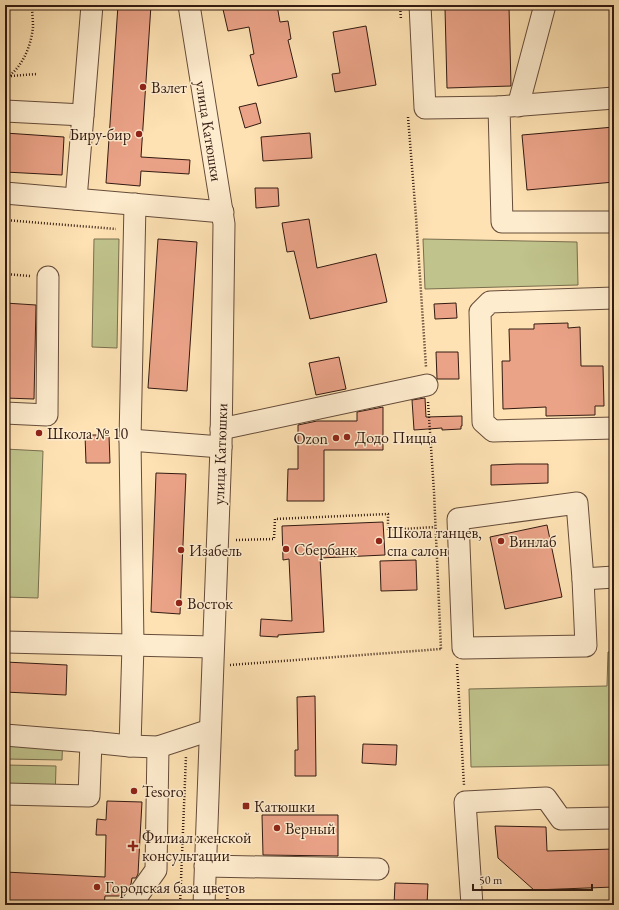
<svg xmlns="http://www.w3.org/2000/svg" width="619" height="910" viewBox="0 0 619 910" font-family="'EB Garamond',serif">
	<rect width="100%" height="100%" fill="#fee2b3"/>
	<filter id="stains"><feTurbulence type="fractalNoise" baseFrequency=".005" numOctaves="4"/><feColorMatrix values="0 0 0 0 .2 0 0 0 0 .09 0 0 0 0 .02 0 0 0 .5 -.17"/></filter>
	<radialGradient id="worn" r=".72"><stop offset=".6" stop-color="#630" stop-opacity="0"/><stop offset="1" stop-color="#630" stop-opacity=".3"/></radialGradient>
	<g fill="#c0c38c" stroke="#796e4e">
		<polygon points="94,239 119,239 117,348 92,347"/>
		<polygon points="423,239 577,242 578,285 425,289"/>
		<polygon points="5,449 43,451 38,598 5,597"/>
		<polygon points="608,652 614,652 614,765 471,767 469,689 607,686"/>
		<polygon points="5,732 63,733 62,760 5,759"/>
		<polygon points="5,765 56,766 55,802 5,801"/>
	</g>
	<g fill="#eba388" stroke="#321a11">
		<polygon points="118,5 151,5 141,157 190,160 189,174 141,171 140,186 106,183"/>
		<polygon points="222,5 277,5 280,22 288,21 291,39 288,40 297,77 258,86 250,55 254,54 249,27 228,31"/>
		<polygon points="509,7 511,86 447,88 445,8"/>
		<polygon points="366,26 376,85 335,92 332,74 340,73 333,32"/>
		<polygon points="256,103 261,123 245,128 239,107"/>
		<polygon points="614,127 614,182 527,190 522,135"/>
		<polygon points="5,133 64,137 62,175 5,172"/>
		<polygon points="310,133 312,158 263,161 261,137"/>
		<polygon points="255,188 278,188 279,206 256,208"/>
		<polygon points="309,219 317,268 376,254 387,302 310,319 294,251 287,252 282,223"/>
		<polygon points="158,239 197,242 187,391 148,388"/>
		<polygon points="5,303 36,305 34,399 5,398"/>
		<polygon points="456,303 457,318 435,319 434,304"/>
		<polygon points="568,323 568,328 580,327 581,366 603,366 604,406 595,406 595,415 546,416 546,407 503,409 502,361 510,361 509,329 534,329 534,324"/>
		<polygon points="436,352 458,352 459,379 437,379"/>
		<polygon points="339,357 346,389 316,395 309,363"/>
		<polygon points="425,398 426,417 462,416 462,426 461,426 461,429 442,430 442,428 414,430 412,400"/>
		<polygon points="383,407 383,450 324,450 324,501 287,501 288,469 298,469 298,425 317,421 357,421 357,412"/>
		<polygon points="85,435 109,435 110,463 86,463"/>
		<polygon points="517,464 548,464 548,483 491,485 491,465"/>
		<polygon points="156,473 186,474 180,614 151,612"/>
		<polygon points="383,522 385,555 320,558 324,632 278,635 278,637 260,636 261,619 292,621 289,559 283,560 282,526"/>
		<polygon points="547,525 562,597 505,609 490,537"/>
		<polygon points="416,560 417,590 381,591 380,561"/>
		<polygon points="5,662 67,665 66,695 5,692"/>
		<polygon points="315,696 316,776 295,776 295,750 298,750 297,697"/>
		<polygon points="363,744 397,745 396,765 362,763"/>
		<polygon points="107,801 142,802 138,874 136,878 132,878 131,884 122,896 105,896 104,905 5,905 5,872 105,877 106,835 96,835 97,819 106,820"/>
		<polygon points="262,815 338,815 338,856 263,855"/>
		<polygon points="495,826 546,827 547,851 614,849 614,887 534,890 498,858"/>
		<polygon points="395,883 428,884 427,905 394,905"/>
	</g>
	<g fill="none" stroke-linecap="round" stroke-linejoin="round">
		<g stroke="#654c3a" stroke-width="23">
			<g id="minor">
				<polyline points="189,5 224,224 221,447 204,905"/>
				<polyline points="420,5 425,108 499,107"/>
				<polyline points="614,98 499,107 502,222 614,222"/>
				<polyline points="518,106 545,5"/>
				<polyline points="5,111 83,115 92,5"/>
				<polyline points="5,193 223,212"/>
				<polyline points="76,199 83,115"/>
				<polyline points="614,298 490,302 480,312 483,422 493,431 614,428"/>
				<polyline points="5,413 47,415 48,277"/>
				<polyline points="221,429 427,385"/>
				<polyline points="130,440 221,447"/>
				<polygon points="577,503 583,579 586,646 463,648 458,519"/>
				<polyline points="583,579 614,577"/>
				<polyline points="5,642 213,647"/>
				<polyline points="5,735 91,742 130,746 158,747 210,730"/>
				<polyline points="130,746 133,645 130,440 135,204"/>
				<polyline points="5,794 89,796 91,742"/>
				<polyline points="205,866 378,869"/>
				<polyline points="131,905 156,870 158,747"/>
				<polyline points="472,905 465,802 546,798 561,819 614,818"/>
			</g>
		</g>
		<g stroke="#321a11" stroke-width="2.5" stroke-dasharray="1 2" stroke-linecap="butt">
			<polyline points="400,5 401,20"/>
			<polyline points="11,76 37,74"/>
			<path d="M5 79C22 68 31 47 33 27 33 20 32 12 32 5"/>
			<polyline points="408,117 416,217 426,367"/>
			<polyline points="5,220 116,229"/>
			<polyline points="5,274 30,276"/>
			<polyline points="428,402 434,492 441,649"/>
			<polyline points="236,540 274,539 275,519 388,514 388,530 435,527"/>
			<polyline points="457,664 464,785"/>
			<polyline points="230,665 441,649"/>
			<polyline points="180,905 186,756"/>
			<polyline points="227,905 228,884"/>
		</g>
		<use href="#minor" stroke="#feecce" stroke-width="21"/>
	</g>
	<g fill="#8f2418" stroke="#feecce" stroke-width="1.5">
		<circle cx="143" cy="87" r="4"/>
		<circle cx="139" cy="134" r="4"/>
		<circle cx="39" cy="433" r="4"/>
		<circle cx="347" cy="437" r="4"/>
		<circle cx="336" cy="438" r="4"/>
		<circle cx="379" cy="541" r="4"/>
		<circle cx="501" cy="541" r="4"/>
		<circle cx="286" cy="549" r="4"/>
		<circle cx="181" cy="550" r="4"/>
		<circle cx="179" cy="603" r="4"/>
		<circle cx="134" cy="791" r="4"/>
		<rect x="242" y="802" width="8" height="8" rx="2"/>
		<circle cx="277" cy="828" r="4"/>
		<path d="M131 840h4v4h4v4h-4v4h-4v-4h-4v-4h4z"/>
		<circle cx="97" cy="887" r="4"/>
	</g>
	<g text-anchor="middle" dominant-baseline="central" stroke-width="3" stroke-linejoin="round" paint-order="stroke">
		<g font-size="16" fill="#321a11" stroke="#feecce" text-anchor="start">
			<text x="151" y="87">Взлет</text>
			<text x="131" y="134" text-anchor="end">Биру-бир</text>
			<text x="47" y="433">Школа № 10</text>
			<text x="355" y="437">Додо Пицца</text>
			<text x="328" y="438" text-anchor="end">Ozon</text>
			<text x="387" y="532">Школа танцев,<tspan x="387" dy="18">спа салон</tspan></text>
			<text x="509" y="541">Винлаб</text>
			<text x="294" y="549">Сбербанк</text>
			<text x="189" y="550">Изабель</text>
			<text x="187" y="603">Восток</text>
			<text x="142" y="791">Tesoro</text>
			<text x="254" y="806">Катюшки</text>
			<text x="285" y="828">Верный</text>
			<text x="142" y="837">Филиал женской<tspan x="142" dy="18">консультации</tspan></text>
			<text x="105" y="887">Городская база цветов</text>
		</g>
		<g font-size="16" fill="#321a11" stroke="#feecce">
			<text transform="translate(209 131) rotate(81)">улица Катюшки</text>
			<text transform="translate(220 454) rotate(-88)">улица Катюшки</text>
		</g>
	</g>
	<rect width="619" height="910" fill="none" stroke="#fee2b3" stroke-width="20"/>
	<rect x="6" y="6" width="607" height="898" fill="none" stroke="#321a11" stroke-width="2"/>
	<rect x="10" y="10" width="599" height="890" fill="none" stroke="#321a11"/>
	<path d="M473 884v6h119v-6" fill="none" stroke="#321a11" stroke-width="2"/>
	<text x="479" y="884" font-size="12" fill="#321a11" stroke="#feecce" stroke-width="3" paint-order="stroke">50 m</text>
	<rect width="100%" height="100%" filter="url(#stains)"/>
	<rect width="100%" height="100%" fill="url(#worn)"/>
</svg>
